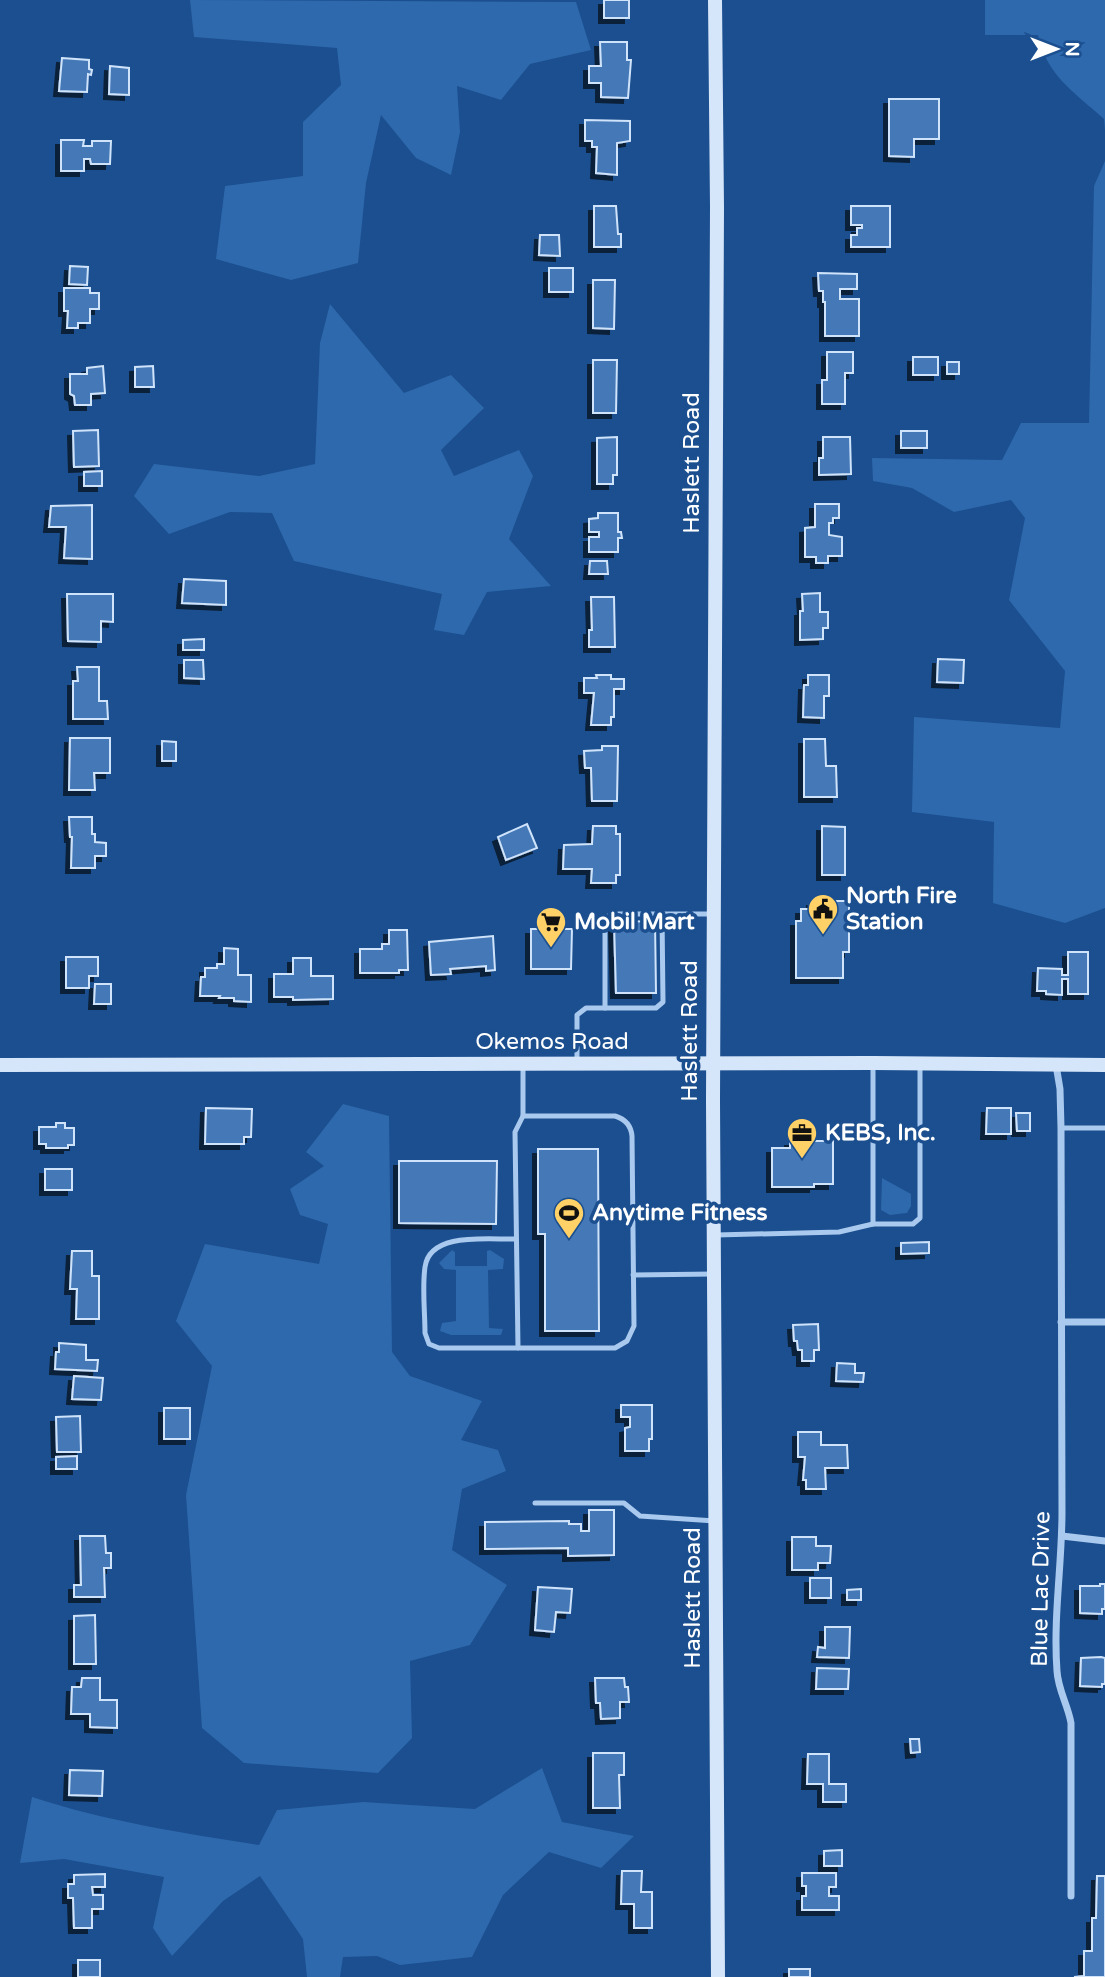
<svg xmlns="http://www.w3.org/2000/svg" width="1105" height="1977" viewBox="0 0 1105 1977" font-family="'Varela Round',sans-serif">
	<defs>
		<filter id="shadow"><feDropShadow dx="-5" dy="5" stdDeviation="0" flood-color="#0009"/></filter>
	</defs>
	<rect width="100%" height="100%" fill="#1b4f8f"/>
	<g fill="#2e69ad">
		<polygon points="190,0 576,2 591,50 530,64 501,100 457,86 460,132 451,175 416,158 381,115 366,183 358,263 291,280 216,259 225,186 303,176 303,122 341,85 337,48 194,37"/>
		<path d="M985 0H1105V131L1104 119C1074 92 1047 76 1038 35H985Z"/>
		<polygon points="1105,161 1105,908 1065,923 993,903 994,822 912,812 914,717 1060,728 1065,671 1009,600 1025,518 1011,500 954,512 912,488 873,481 872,458 1002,460 1021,423 1089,423 1094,186"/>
		<polygon points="330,304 404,393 451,375 484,408 441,450 454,476 519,450 533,476 509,539 551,586 487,592 464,635 434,630 442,594 294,561 272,513 230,512 169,534 134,496 154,464 259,476 315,464 320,343"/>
		<polygon points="343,1104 389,1116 392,1352 410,1376 482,1401 461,1440 498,1450 506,1471 462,1489 452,1550 507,1585 470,1645 410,1661 412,1738 378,1773 244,1763 202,1728 186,1495 212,1366 176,1321 205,1244 319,1264 328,1224 300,1215 290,1189 324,1166 306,1152"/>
		<polygon points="882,1178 911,1194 911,1206 907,1213 890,1215 881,1210"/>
		<polygon points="452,1250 455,1252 455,1266 487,1266 487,1251 490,1250 504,1259 503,1269 488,1270 489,1328 503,1329 501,1335 451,1335 440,1331 442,1323 456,1321 456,1270 444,1269 439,1263"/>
		<path d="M542 1768 562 1822 634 1836 601 1868 549 1852 503 1895 472 1957 400 1965 377 1956 343 1957 340 1977H307L303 1939 260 1876 223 1901 172 1956 153 1928 164 1877 64 1859 20 1863 32 1797C105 1821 182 1833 259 1845L277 1810 363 1802 475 1809Z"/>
	</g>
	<g fill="#4478b7" stroke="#cfe3fa" stroke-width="2" filter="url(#shadow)">
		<rect x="604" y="0" width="25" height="18"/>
		<polygon points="600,42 627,42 627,60 631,60 628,98 601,97 601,83 589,83 589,66 601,66"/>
		<polygon points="62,58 89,60 89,69 92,70 91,75 88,74 87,92 59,91"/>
		<polygon points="110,66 129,68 129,95 109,94"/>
		<polygon points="889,99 939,99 939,139 914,139 914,157 889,156"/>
		<polygon points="585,120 630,121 630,141 617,143 617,175 596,173 597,147 592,147 592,141 585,141"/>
		<polygon points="61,140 84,140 83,146 92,146 92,141 111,141 110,164 91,164 90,159 84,159 84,171 61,171"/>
		<polygon points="594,206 616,206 618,234 621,234 621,247 594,247"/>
		<polygon points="851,206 890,206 890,247 851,247 851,235 857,235 857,228 862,228 862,225 851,225"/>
		<polygon points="540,235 559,235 560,256 539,255"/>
		<polygon points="70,266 88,267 87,285 69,284"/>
		<rect x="549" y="268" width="24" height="24"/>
		<polygon points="818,273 857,274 857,289 840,289 840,299 859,299 859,336 825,336 825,302 823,302 823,291 819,291"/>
		<polygon points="593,280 615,280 614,329 593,328"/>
		<polygon points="64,288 90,288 90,293 99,293 99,309 90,309 90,323 78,323 78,328 67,328 68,311 64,311"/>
		<polygon points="827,352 853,352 853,373 845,373 845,404 822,404 822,380 827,380"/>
		<rect x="913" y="357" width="25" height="18"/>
		<polygon points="593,360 617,360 616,413 593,413"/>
		<rect x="947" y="362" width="12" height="12"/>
		<polygon points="103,366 105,393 91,394 91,405 75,405 74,396 70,394 70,374 87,374 87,368"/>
		<polygon points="153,366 154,387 135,387 135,367"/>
		<polygon points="98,430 99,466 74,467 73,431"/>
		<rect x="901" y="431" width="26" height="17"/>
		<polygon points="617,437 617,475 613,475 613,484 597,484 597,438"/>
		<polygon points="823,437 850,437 851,474 819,475 819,458 823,458"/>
		<polygon points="102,471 102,486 84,486 84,472"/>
		<polygon points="815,504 839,504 839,518 833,518 833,523 829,523 829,535 842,537 842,556 828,556 828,563 816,563 816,557 805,557 805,528 815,527"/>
		<polygon points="92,505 92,559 64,558 66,527 49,527 51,506"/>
		<polygon points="598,513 618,513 618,532 621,532 622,538 618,538 618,552 589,552 589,537 599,537 599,532 589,532 589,519 598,518"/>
		<polygon points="590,561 607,561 608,574 589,574"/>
		<polygon points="184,579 226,581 226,605 182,603"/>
		<polygon points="820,593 820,612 828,612 828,628 823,628 823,639 800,640 800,611 803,611 802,594"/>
		<polygon points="67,594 113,594 113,622 101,621 101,642 68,641"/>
		<polygon points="591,597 614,597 615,647 589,647 589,630 592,630"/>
		<polygon points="204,639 204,650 183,650 183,640"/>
		<polygon points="938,659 964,660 963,683 937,682"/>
		<polygon points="184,660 203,660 204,679 184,678"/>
		<polygon points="77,667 99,667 99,701 107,701 108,719 73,719 73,681 78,681"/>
		<polygon points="596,675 611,675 611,679 624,679 624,689 614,689 614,717 611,717 611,725 591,725 594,693 584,693 584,678 597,678"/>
		<polygon points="808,675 829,675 829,696 824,696 824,718 803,717 804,685 808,685"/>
		<polygon points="70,738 110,738 110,773 94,773 95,790 69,790"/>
		<polygon points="804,739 825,739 826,766 836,766 837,797 804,797"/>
		<polygon points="162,741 176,742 176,761 162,761"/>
		<polygon points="602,746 618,746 617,801 592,801 591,768 585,768 584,751 602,750"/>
		<polygon points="69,817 92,817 92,834 95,834 95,842 106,843 106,856 95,856 95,868 71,868 72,837 70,837"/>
		<polygon points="527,824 537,848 506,860 498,837"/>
		<polygon points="593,826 616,826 616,834 620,834 620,875 616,875 616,883 591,883 592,869 563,869 564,845 592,844"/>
		<polygon points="822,826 845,827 845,875 822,875"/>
		<polygon points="812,901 849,901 849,952 843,952 843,978 796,978 796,921 801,921 801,909 812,909"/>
		<polygon points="655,921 656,993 616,993 614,922"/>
		<polygon points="531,929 572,929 571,969 531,969"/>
		<polygon points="389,930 407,930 408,970 399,970 399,973 360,973 360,949 382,949 382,944 389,944"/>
		<polygon points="493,936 495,970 486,971 486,966 450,969 451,974 431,975 429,942"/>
		<polygon points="224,948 238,949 238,975 251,975 251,1002 234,1001 234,998 219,998 220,996 200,996 201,977 205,977 205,968 217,968 217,964 224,964"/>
		<polygon points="1068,952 1088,952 1088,994 1068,994 1068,979 1062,979 1062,995 1046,994 1046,991 1037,991 1038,968 1062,969 1062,975 1068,975"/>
		<polygon points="66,957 98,957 98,976 89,976 89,988 66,988"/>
		<polygon points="293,958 311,958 311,976 333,976 333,999 293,1000 293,997 274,997 274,974 293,974"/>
		<polygon points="95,984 111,984 111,1004 94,1004"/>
		<polygon points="206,1108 252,1109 251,1137 244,1137 244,1144 205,1144"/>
		<polygon points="987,1108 1011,1108 1011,1134 986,1134"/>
		<polygon points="1016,1113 1030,1113 1030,1131 1017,1131"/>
		<polygon points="56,1123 65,1123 65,1128 74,1128 74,1145 68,1145 68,1148 46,1148 46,1144 39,1144 39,1127 56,1127"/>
		<polygon points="790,1141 833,1141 833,1184 814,1184 814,1187 772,1187 772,1148 790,1148"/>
		<polygon points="538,1149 598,1149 599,1331 545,1331 545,1234 538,1234"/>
		<polygon points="399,1161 497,1161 496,1224 399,1223"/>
		<rect x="45" y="1169" width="27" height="21"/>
		<polygon points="929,1242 929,1253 901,1254 901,1243"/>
		<polygon points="72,1251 92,1251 92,1276 99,1276 99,1319 76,1319 77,1289 70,1289"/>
		<polygon points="818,1324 819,1350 814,1350 814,1361 802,1361 802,1350 798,1350 797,1341 794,1341 793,1325"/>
		<polygon points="59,1343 86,1345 86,1360 98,1360 97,1371 55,1369 56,1352 59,1352"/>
		<polygon points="837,1363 855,1364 855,1373 864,1373 863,1382 836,1381"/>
		<polygon points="74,1376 103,1378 101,1400 72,1399"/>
		<polygon points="621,1405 652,1405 652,1439 649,1439 649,1451 625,1451 625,1428 630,1427 630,1417 621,1417"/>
		<rect x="164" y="1408" width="26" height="31"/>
		<polygon points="80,1416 81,1452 57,1452 56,1417"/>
		<polygon points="798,1432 821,1432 821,1445 847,1445 848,1468 825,1468 826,1489 806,1489 806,1480 803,1480 805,1457 798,1457"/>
		<polygon points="77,1456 77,1469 56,1469 56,1457"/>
		<polygon points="589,1510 614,1510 614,1555 568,1556 568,1548 485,1549 485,1522 569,1521 569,1524 581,1524 581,1531 589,1531"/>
		<polygon points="80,1536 105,1536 106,1553 111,1553 111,1568 104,1568 105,1597 74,1597 74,1585 81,1585"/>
		<polygon points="792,1537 816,1537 816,1546 831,1546 830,1563 818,1563 818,1570 792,1570"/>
		<rect x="810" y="1578" width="21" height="20"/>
		<polygon points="1100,1584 1105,1584 1105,1609 1102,1609 1102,1614 1080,1613 1080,1586 1100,1586"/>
		<polygon points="538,1587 572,1589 570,1613 556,1612 554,1632 535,1630"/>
		<polygon points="861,1589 861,1600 847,1600 847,1590"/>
		<polygon points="95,1615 96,1664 74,1664 74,1616"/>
		<polygon points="825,1627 850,1627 849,1658 817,1657 818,1647 825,1648"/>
		<polygon points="1101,1657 1105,1658 1105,1684 1102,1684 1102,1687 1080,1686 1081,1658"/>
		<polygon points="817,1668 849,1669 848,1689 816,1689"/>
		<polygon points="82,1678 100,1678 100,1700 117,1700 117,1728 90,1727 90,1714 71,1714 72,1687 81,1687"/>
		<polygon points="595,1678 624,1678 625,1687 628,1687 629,1702 620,1702 620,1718 601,1719 600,1703 596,1703"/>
		<polygon points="910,1739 919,1739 920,1752 911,1753"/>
		<polygon points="593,1753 624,1753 624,1775 619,1775 620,1808 593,1808"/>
		<polygon points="808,1754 829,1754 829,1784 846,1784 846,1802 823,1802 823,1784 807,1784"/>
		<polygon points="70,1770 103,1771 102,1796 69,1795"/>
		<polygon points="842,1850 842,1866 824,1866 824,1851"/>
		<polygon points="622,1871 642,1871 641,1892 652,1892 652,1928 634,1928 634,1904 621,1904"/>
		<polygon points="802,1873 836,1873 836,1887 829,1887 829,1896 839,1896 839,1910 802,1910 802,1896 806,1896 806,1886 802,1886"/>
		<polygon points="105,1874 105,1887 92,1887 93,1895 103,1895 103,1909 92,1909 92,1928 74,1928 73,1898 68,1898 68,1884 74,1884 74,1875"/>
		<polygon points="1097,1876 1105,1876 1105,1977 1074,1977 1084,1976 1084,1951 1092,1951 1092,1918 1096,1918"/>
		<rect x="78" y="1960" width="22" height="17"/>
		<rect x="789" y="1969" width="21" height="8"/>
	</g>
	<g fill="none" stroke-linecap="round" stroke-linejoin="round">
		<g stroke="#a9c9ee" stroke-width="5">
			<polyline points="605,1008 656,1008 663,1002 662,915"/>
			<polyline points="577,1063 577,1015 586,1008 605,1008 605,922 608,916 614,914 713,914"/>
			<polyline points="873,1063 873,1224 913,1224 920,1218 920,1065"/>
			<polyline points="1061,1128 1105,1128"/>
			<polyline points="716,1235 839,1232 873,1224"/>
			<path d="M516 1239C490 1240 430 1231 425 1267 422 1288 425 1312 425 1333L429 1344 439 1348H615L627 1341 634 1326 632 1136C631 1125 625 1119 615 1116H523"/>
			<polyline points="633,1275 714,1274"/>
			<polyline points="518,1348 515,1132 523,1116 523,1066"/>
			<polyline points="535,1503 624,1503 640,1516 715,1521"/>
		</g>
		<g stroke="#a9c9ee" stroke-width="7">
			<path d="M1056 1065 1060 1089 1061 1128 1062 1512C1062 1565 1053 1618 1057 1671 1058 1690 1068 1705 1071 1723V1896"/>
			<polyline points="1061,1322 1105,1322"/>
			<polyline points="1062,1536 1105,1541"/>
		</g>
		<g stroke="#d6e6fa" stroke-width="14">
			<polyline points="715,0 717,207 713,1101 718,1977"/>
			<polyline points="0,1065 873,1063 1105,1065"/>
		</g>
	</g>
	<defs>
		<g id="civic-pin" transform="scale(1.575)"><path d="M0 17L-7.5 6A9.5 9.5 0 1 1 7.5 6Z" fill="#ffd166" stroke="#1b4f8f"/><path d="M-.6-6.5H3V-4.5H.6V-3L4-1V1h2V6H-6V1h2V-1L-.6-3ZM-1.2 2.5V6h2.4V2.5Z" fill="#111"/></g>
		<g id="supermarket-pin" transform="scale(1.575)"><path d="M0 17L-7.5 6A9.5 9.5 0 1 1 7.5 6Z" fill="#ffd166" stroke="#1b4f8f"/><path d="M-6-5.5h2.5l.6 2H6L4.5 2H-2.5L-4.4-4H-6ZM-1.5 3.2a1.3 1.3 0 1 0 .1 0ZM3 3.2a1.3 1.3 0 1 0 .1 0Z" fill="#111"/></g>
		<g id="office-pin" transform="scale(1.575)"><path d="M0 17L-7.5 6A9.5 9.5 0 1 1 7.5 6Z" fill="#ffd166" stroke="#1b4f8f"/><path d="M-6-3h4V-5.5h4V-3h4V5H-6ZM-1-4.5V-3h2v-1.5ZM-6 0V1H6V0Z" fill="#111"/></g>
		<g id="stadium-pin" transform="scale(1.575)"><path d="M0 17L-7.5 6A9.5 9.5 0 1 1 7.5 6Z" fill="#ffd166" stroke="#1b4f8f"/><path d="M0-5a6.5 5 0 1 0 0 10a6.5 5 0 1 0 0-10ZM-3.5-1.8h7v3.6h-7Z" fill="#111"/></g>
	</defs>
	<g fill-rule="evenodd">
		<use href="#civic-pin" x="823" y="909"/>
		<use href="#supermarket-pin" x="551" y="922"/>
		<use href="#office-pin" x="802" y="1133"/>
		<use href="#stadium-pin" x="569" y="1213"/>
	</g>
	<g text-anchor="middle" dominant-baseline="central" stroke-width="7" stroke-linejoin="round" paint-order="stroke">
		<g font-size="23" fill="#fff" stroke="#1b4f8f">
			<text transform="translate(692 463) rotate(-90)">Haslett Road</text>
			<text transform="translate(690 1031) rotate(-90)">Haslett Road</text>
			<text x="552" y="1042">Okemos Road</text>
			<text transform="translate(1041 1589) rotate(-89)">Blue Lac Drive</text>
			<text transform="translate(693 1598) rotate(-90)">Haslett Road</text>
		</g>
		<g font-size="23" font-weight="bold" fill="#fff" stroke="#1b4f8f" text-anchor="start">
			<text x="846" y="896">North Fire<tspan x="846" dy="26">Station</tspan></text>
			<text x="574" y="922">Mobil Mart</text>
			<text x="825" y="1133">KEBS, Inc.</text>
			<text x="592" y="1213">Anytime Fitness</text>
		</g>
	</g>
	<g transform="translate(1056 49) rotate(90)" stroke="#1b4f8f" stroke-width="5" paint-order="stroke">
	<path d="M0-5L12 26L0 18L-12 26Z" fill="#ffffff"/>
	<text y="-10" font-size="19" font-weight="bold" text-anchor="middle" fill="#ffffff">N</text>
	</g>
</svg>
